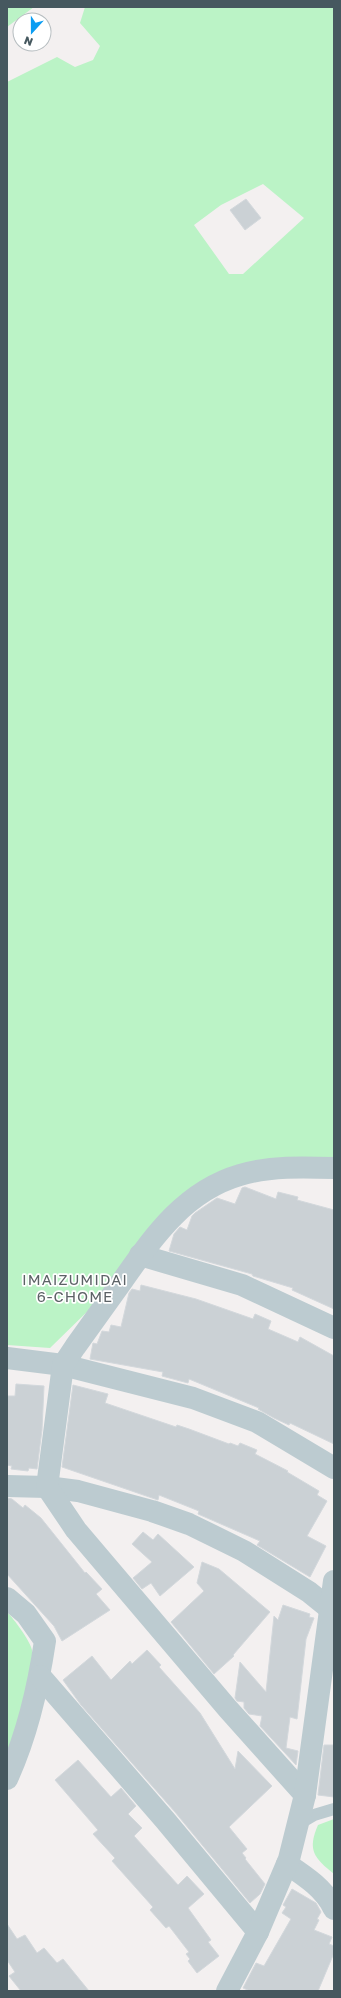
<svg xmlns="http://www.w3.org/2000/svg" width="341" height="1998" viewBox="0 0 341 1998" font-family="'Golos Text',sans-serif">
	<rect width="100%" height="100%" fill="#f3f0f0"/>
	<g fill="#bbf3c6" fill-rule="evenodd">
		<polygon points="7,7 34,7 7,27"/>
		<path d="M85 7H334V1162L229 1173 50 1348 7 1345V82L57 57 75 67 93 60 100 46 80 23ZM263 184 304 218 243 274H229L194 225 221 205Z"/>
		<path d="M7 1612C14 1619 30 1641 32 1650 34 1664 15 1740 7 1751Z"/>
		<path d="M334 1819V1874C314 1858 307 1850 318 1825Z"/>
	</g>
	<g fill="#cbd1d5" stroke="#d3d8dc">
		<polygon points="246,199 261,218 245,230 230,210"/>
		<polygon points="245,1187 276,1199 278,1192 298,1197 297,1200 334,1210 334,1309 292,1290 293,1288 253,1276 252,1274 169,1251 174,1234 180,1227 187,1230 192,1216 195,1213 217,1198 235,1204 242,1188"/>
		<polygon points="141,1285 196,1299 253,1319 255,1314 271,1321 268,1329 298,1342 300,1337 334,1356 334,1444 290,1423 289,1425 274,1418 258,1409 259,1408 189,1379 188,1383 162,1376 163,1372 90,1359 93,1343 97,1344 102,1331 109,1332 111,1325 121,1327 129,1293 132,1289 140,1291"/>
		<polygon points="16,1384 44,1386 42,1430 37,1469 29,1468 28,1471 11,1469 12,1466 7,1465 7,1396 15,1396"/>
		<polygon points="73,1385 108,1394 105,1403 176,1427 177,1425 189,1429 229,1444 230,1443 238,1446 240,1443 257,1450 255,1454 288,1471 287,1472 319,1491 317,1495 327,1501 307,1536 326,1546 310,1577 257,1545 260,1541 198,1514 199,1511 159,1495 158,1500 62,1467"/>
		<polygon points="7,1498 12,1499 23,1508 25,1505 41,1518 85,1573 86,1572 102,1589 96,1594 110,1610 62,1641 54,1626 7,1574"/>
		<polygon points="143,1532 153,1540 158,1534 194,1567 160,1596 151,1583 142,1589 133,1578 152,1562 132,1544"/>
		<polygon points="202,1562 219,1569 270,1612 233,1655 234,1656 214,1674 171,1622 204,1591 197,1583"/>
		<polygon points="283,1605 310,1614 309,1617 314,1618 306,1639 297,1719 290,1717 286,1748 298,1751 296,1765 260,1726 262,1716 249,1714 244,1708 244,1702 237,1701 235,1698 240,1662 266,1692 274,1616 278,1620"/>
		<polygon points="147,1650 161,1665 159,1667 200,1713 235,1769 238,1751 272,1786 229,1827 247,1849 242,1853 246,1858 245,1859 265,1884 260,1894 250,1903 175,1812 81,1705 63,1680 92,1656 111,1680 130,1661 132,1664"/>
		<polygon points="324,1745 334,1745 334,1797 318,1795"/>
		<polygon points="78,1760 111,1797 121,1788 136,1806 128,1814 142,1828 134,1836 178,1885 187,1876 204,1894 188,1908 211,1940 208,1942 219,1956 197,1973 188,1961 190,1959 186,1954 189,1952 169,1926 166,1928 150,1910 153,1907 112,1861 115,1858 93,1834 98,1830 55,1780"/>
		<polygon points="292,1889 316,1903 321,1912 317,1919 319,1920 314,1930 332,1937 329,1944 334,1946 334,1953 318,1991 250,1991 243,1988 256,1963 264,1966 291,1919 282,1913 286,1907 283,1905"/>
		<polygon points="7,1924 17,1939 25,1935 37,1953 44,1948 57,1963 63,1959 89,1991 21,1991 9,1976 15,1972 7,1960"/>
	</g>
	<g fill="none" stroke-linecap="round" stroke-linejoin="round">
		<polyline stroke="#bccbd0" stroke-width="12" points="297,1825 314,1815 334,1809"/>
		<g stroke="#bccbd0" stroke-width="22">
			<polyline points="140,1255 242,1285 334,1328"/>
			<polyline points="7,1358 63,1365 193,1398 257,1422 334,1468"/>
			<polyline points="7,1486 47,1487 78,1491 152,1511 189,1524 244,1551 309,1592 330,1609"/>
			<path d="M7 1598 26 1614 45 1641C38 1688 27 1736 7 1779"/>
			<polyline points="40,1676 165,1820 258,1932"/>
			<path d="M305 1795 228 1709 76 1530 47 1487 63 1365 75 1347C91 1325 107 1302 123 1280 154 1236 185 1191 240 1175 270 1166 303 1167 334 1168"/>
			<path d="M287 1864C305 1876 325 1889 334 1909"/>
			<polyline points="227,1991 258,1932 289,1859 305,1795 334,1581"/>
		</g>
	</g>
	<g text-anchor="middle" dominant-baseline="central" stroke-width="3.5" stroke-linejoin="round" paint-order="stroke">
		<g font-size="15" letter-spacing="1" fill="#5c6266" stroke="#fff">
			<text x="75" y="1279">IMAIZUMIDAI<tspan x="75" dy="17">6-CHOME</tspan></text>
		</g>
	</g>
	<rect width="341" height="1998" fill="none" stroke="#46585f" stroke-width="16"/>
	<g transform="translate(32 32) rotate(201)"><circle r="19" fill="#ffffff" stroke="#b5bcbf"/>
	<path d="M0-3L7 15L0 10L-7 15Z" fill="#0b9df2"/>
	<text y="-6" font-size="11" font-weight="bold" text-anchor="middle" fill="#46585f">N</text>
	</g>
</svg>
